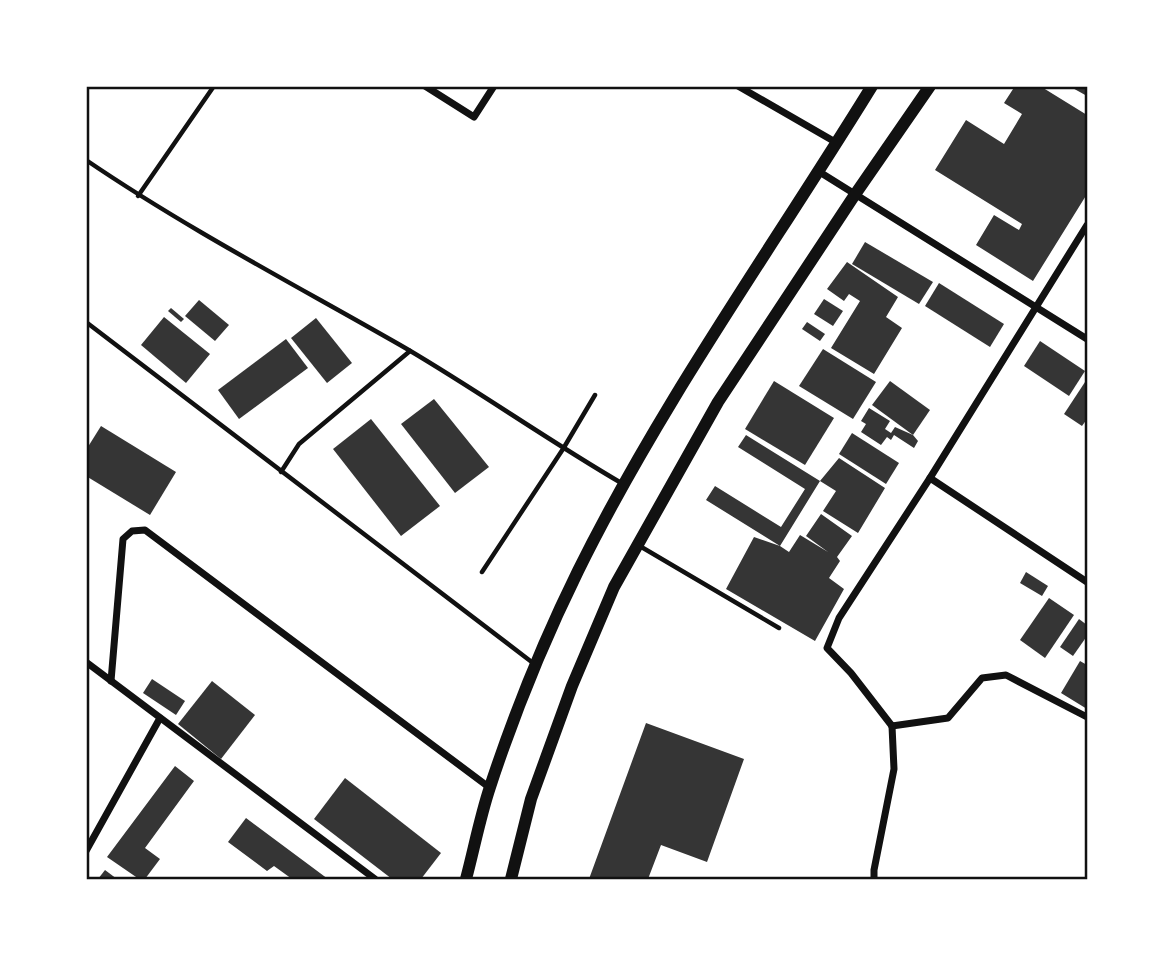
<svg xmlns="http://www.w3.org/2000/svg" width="1173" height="965" viewBox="0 0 1173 965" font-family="Helvetica,sans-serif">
	<rect width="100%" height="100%" fill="#fff"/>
	<g fill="#353535">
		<polygon points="1015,86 1040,86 1087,115 1087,194 1033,281 976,245 994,215 1019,230 1022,224 935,170 966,120 1004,144 1022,114 1004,103"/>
		<polygon points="1069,86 1087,86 1087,96"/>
		<polygon points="865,242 933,282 919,304 852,264"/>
		<polygon points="847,262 898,297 886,317 902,328 874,374 831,348 860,301 849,294 844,301 827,289"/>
		<polygon points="939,283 1004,324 990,347 925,306"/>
		<polygon points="824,299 843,311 833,326 814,314"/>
		<polygon points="199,300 229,325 215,341 185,316"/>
		<polygon points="171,308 184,319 181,322 168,311"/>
		<polygon points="164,317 210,354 186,383 141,345"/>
		<polygon points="316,318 352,363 327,383 291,338"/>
		<polygon points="807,322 825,334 820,341 802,329"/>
		<polygon points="286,339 308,368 239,419 218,390"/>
		<polygon points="1040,341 1085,371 1069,396 1024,366"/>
		<polygon points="823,349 876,382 853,419 799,386"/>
		<polygon points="1087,379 1087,419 1082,426 1064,414"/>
		<polygon points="774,381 834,418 805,465 745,429"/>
		<polygon points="890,381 930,410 913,435 872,405"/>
		<polygon points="434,399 489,467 455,493 401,424"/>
		<polygon points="869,408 890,421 885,429 891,433 895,427 913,435 918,441 914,448 894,435 891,440 887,437 881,445 861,432 866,424 861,421"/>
		<polygon points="371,419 440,506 401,536 333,449"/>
		<polygon points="101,426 176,472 150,515 86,476 86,450"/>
		<polygon points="852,433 899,463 886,484 839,454"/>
		<polygon points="746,435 820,481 839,458 885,488 858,533 823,511 836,491 820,481 780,546 789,552 800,535 828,552 806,536 821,514 852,536 837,557 840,561 829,578 844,589 815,641 726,589 754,537 780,546 706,500 715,486 781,527 805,489 738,447"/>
		<polygon points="1026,572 1048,586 1042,596 1020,583"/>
		<polygon points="1049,598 1074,615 1045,658 1020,640"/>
		<polygon points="1079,619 1087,625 1087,636 1073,656 1060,647"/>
		<polygon points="1080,661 1087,665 1087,709 1061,693"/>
		<polygon points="152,679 185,701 176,715 143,693"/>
		<polygon points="212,681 255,715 221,759 178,724"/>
		<polygon points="646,723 744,759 707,862 661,845 648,879 589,879"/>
		<polygon points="175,766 194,781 145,848 160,859 145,879 139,879 107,857"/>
		<polygon points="345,778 441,853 421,879 392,879 314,819"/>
		<polygon points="246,818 328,879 292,879 274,866 267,871 228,842"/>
		<polygon points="105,870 117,879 98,879"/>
	</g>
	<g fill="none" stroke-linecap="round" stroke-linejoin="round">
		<g stroke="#111" stroke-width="4.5">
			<path d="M86 160C189 230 299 287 407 349 480 392 549 441 623 484"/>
			<polyline points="138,196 214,86"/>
			<polyline points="86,322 533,663"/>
			<polyline points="281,472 299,444 410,351"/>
			<polyline points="638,545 779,628"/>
			<polyline points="482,572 563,449 595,395"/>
		</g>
		<g stroke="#111" stroke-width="7">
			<polyline points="425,86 474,117 494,86"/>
			<polyline points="738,86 837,143"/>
			<polyline points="818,171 1087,339"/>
			<polyline points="930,478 1087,582"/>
			<polyline points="86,662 375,879"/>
			<polyline points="111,681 123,539 132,531 145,530 490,788"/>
			<polyline points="892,726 851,673 827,648 839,618 930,478 1087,225"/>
			<polyline points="892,726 948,718 982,678 1006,675 1087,717"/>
			<polyline points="86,851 160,718"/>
			<polyline points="874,879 874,870 894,769 892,726"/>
		</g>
		<g stroke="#111" stroke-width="12">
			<path d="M466 879C474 849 480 817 490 787 514 714 544 640 578 571 662 401 773 247 872 86"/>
			<polyline points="511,879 531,799 572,686 614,587 718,402 854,196 930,86"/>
		</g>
	</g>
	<rect width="1173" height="965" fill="none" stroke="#ffffff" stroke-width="175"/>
	<rect x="88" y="88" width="998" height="790" fill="none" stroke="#111" stroke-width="2.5"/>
</svg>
